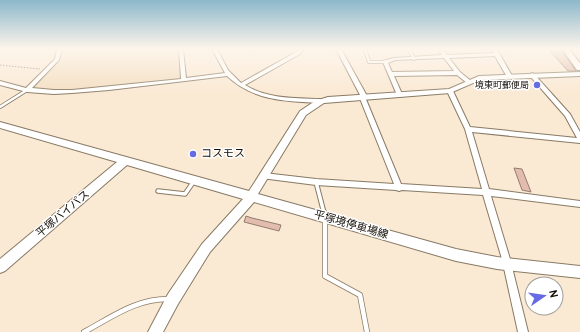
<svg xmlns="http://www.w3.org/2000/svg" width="580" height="332" viewBox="0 0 580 332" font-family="Overpass,'Noto Sans JP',sans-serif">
	<rect width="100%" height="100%" fill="#fae9d3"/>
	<polygon fill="#f3dec1" points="62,49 179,49 182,74 179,79 98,89 66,91 32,89 45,72 59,59"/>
	<g fill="#e2bcac" stroke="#947b71">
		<polygon points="550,51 562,51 576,71 568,71"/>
		<polygon points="514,168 522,169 531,192 522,190"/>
		<polygon points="246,216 252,218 281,225 279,231 244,222"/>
	</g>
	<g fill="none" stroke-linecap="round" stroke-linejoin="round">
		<g stroke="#887a65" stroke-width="4">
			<g id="lane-far2">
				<polyline points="365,49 369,62 385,62"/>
				<polyline points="409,49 414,59"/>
				<polyline points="0,107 27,90"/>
			</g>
		</g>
		<g stroke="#887a65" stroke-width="5.5">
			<g id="lane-far1">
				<polyline points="316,182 324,213"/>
				<polyline points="158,191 185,194 194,181"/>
			</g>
		</g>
		<g stroke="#887a65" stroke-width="6">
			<g id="lane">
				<polyline points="324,212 325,218 325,276 360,295 367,332"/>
				<path d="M84 332C112 317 137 298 170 299"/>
			</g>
		</g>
		<g stroke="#887a65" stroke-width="2">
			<g id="street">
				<path d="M57 49H62L59 60 32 88 54 90H72L181 79 179 49H183L186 78 225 73 212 49H217L228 70 241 83 296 52 298 49H303L300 54 245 85C267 99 295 98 320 99L323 101 320 103C285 101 254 101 227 76L109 90 72 93 54 94 27 92 0 85V81L26 88 55 59Z"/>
				<polygon points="336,49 341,49 367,96 365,97 401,184 482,189 465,129 447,91 448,90 450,89 453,91 470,127 577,138 565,116 530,76 529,75 532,73 534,74 570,114 580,132 580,143 472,132 489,189 580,201 580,207 491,196 510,259 528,332 518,332 502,259 483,195 402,190 399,191 396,190 316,185 261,178 260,176 261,174 264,173 316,179 394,184 359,96 360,95"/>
				<path d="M438 49H443L447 55 494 53 492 49H497L512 76 511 77H507L495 56 449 58 460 72 471 81V83H467L457 75 394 76 402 94 399 96 397 95 383 62V61L394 58 442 55ZM444 58 454 71 392 72 388 63 395 60Z"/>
			</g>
		</g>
		<g stroke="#887a65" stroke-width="2">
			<polygon id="secondary" points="580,72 580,76 480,80 450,93 324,103 306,115 258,194 456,249 497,257 580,266 580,278 497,269 456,261 254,202 210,252 178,304 163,332 148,332 168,294 202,244 243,199 127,165 5,271 0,273 0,259 117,162 0,128 0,122 249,191 300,111 315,101 328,97 449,89 479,76"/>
		</g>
		<g stroke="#887a65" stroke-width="2">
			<polygon id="primary" points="562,49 569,49 580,63 580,70 577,70"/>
		</g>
		<polyline stroke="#7f7466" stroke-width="1" stroke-dasharray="1.5 1.5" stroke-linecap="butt" points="0,65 40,69"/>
		<use href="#lane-far2" stroke="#fff" stroke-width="2.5"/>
		<use href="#lane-far1" stroke="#fff" stroke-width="3.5"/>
		<use href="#lane" stroke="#fff" stroke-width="4.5"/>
		<use href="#street" fill="#fff" fill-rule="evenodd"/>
		<use href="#secondary" fill="#fff" fill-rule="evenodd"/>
		<use href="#primary" fill="#fff" fill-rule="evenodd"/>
	</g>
	<linearGradient id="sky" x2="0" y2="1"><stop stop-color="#8db8cb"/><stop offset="0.51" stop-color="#fdf5eb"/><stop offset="1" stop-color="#fdf5eb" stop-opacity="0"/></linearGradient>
	<rect width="580" height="96" fill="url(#sky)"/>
	<g fill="#666be4" stroke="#fff" stroke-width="1.5">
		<circle cx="537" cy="85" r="4"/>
		<circle cx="193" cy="154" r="4"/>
	</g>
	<g text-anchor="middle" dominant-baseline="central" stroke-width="3" stroke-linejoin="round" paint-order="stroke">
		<g font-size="9" fill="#130e07" stroke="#fff" text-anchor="end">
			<text x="529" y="85">境東町郵便局</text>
		</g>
		<g font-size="11" fill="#130e07" stroke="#fff" text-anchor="start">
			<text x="201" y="154">コスモス</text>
		</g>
		<g font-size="11" fill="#130e07" stroke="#fff">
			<text transform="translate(63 214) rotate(-40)">平塚バイパス</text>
			<text transform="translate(351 225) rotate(16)">平塚境停車場線</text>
		</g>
	</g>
	<g transform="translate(544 296) rotate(77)"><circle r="19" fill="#ffffff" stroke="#a19f9c"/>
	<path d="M0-3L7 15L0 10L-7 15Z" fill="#666be4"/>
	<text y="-6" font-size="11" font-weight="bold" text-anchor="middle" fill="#130e07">N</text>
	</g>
</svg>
